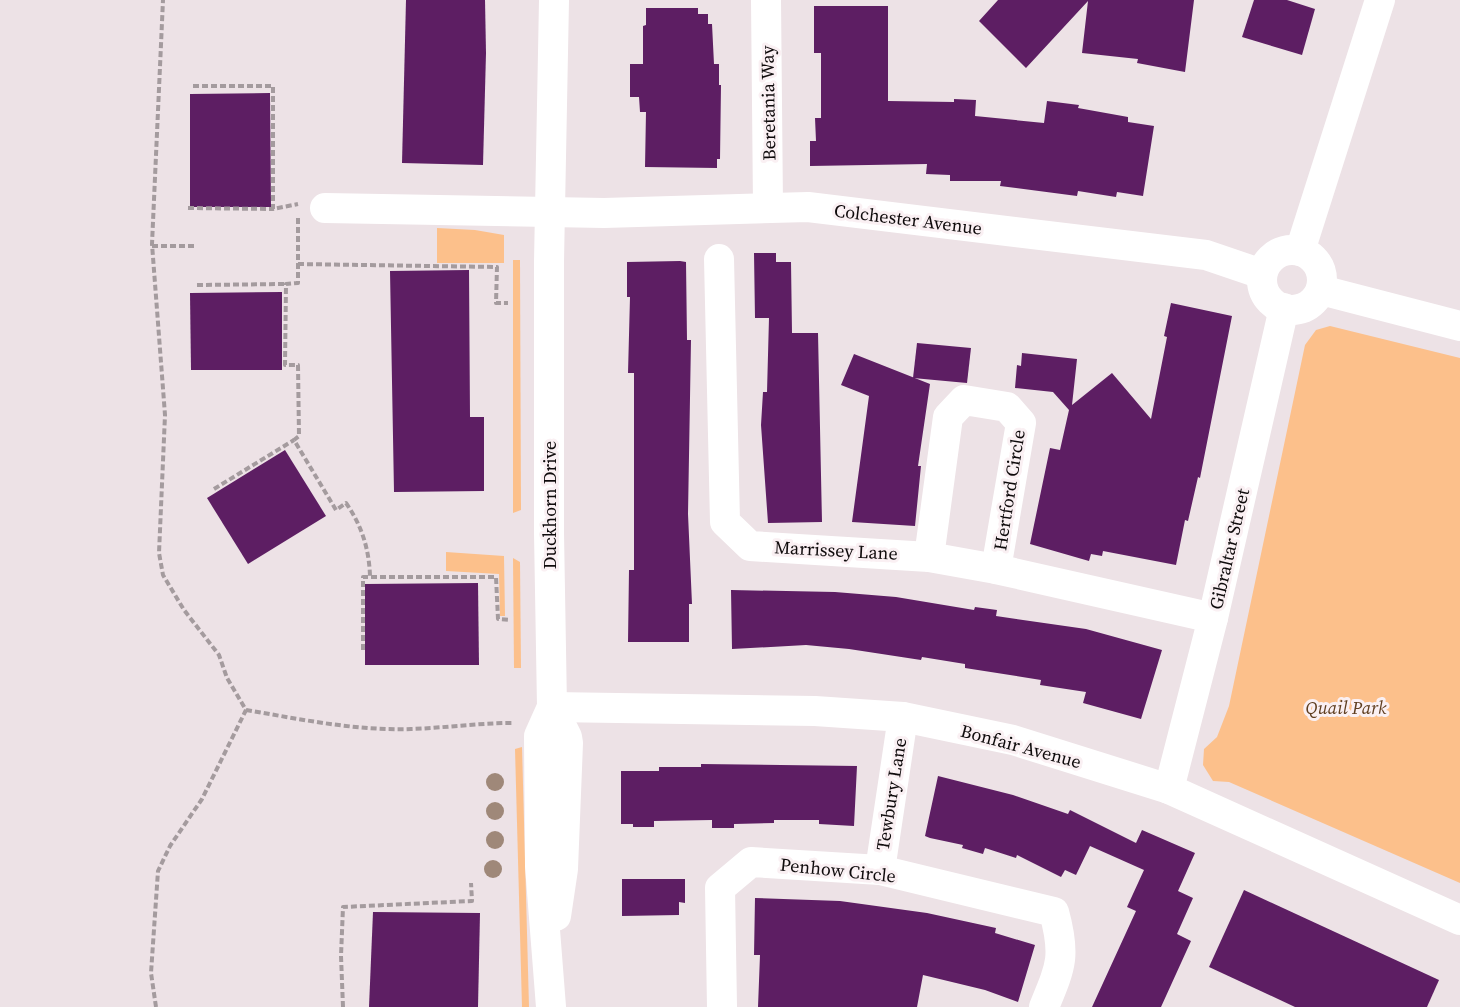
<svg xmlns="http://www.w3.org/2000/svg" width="1460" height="1007" viewBox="0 0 1460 1007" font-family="'Source Serif 4',serif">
	<rect width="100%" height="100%" fill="#ede2e6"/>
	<g fill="#fcc08b">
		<polygon points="437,228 475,230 504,235 504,263 437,263"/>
		<polygon points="513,260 520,260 521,510 513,513"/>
		<polygon points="1330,326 1460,358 1460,883 1229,782 1213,781 1203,765 1204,749 1217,737 1229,706 1305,345 1316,330"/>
		<polygon points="446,552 504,556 505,616 500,616 499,574 446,571"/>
		<polygon points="513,558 520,562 521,668 514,668"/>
		<polygon points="522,747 529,1007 522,1007 515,749"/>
	</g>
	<g fill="#5d1e63">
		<polygon points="406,0 485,0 486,53 483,165 402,163"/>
		<polygon points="998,0 1194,0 1185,72 1137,63 1138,59 1082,53 1088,1 1026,68 979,21"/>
		<polygon points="1254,0 1287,0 1315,9 1302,55 1242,37"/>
		<polygon points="814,6 888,6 888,101 954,102 954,99 976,100 975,116 1044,123 1047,101 1079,105 1078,108 1128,117 1128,122 1154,126 1143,196 1117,192 1116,197 1078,191 1077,196 1000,186 1001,181 950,181 950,175 926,174 927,164 810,166 810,141 816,141 815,118 821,118 821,53 814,53"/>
		<polygon points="646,8 698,8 698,14 708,14 708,24 712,24 714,64 719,64 719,85 721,85 720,159 717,159 717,168 645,167 646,112 640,112 639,97 630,97 630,64 643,64 643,26 646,25"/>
		<polygon points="270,93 271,207 190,207 190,94"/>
		<polygon points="754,253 776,253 776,262 791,262 792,333 818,333 822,522 768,523 761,425 763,392 767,392 769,318 755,318"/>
		<polygon points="680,261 686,262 687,340 691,340 688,514 692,604 689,604 689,642 628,642 629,570 634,570 634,373 628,373 630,297 627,297 627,262"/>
		<polygon points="469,270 470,417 484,417 484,491 394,492 390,271"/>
		<polygon points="282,292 282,370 191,370 190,293"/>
		<polygon points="1171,303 1232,316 1200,478 1198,477 1188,521 1185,520 1176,565 1103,551 1102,556 1091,554 1089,561 1030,544 1050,448 1060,450 1069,410 1053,392 1015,388 1017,365 1021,366 1022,353 1077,359 1072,405 1112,373 1151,419 1167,337 1164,336"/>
		<polygon points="917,343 971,348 967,383 913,378"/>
		<polygon points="854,354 930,384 918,466 921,466 915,526 852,522 869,396 841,385"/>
		<polygon points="285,450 326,516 248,564 207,498"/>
		<polygon points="478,583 479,665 365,665 365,584"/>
		<polygon points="731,590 835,592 896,597 974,610 975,607 997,610 996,616 1086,629 1162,650 1141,719 1083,703 1086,692 1040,685 1041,680 965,668 965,664 922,657 921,660 849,649 806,645 732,649"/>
		<polygon points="701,764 857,766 854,826 819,824 819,820 774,820 774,823 734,824 734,828 712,828 712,820 654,821 654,827 633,827 633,824 621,824 621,771 659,771 659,767 701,767"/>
		<polygon points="938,776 1013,795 1068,814 1070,810 1136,843 1142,830 1195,853 1178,891 1193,898 1177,934 1191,941 1161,1007 1092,1007 1136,911 1127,907 1144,870 1090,846 1076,875 1065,870 1061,877 1017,855 1016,858 985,848 983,854 962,848 963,845 930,838 925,836"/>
		<polygon points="622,879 685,879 685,903 679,902 679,915 622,916"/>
		<polygon points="1244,890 1439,980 1427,1007 1295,1007 1209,967"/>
		<polygon points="755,898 840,901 927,913 996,928 995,933 1035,945 1018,1002 985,990 923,975 917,1007 758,1007 760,955 754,955"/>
		<polygon points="373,912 480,913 478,1007 369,1007"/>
	</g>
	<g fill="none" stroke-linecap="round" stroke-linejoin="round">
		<g stroke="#a49b9e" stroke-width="4" stroke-dasharray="6 3" stroke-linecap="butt">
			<polyline points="193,86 273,86 273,209 298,204"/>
			<polyline points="188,208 273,209"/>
			<path d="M298 218V283L286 284 285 365H298L299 436 294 440 336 510 346 503C362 526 369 549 370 576"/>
			<polyline points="152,246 194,246"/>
			<polyline points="298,264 497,267 496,303 508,303"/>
			<polyline points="197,285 286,284"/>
			<polyline points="214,489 294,440"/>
			<polyline points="363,650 363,577 496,577 498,619 510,620"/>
			<path d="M246 710C300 719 355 731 411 729 444 728 477 723 512 723"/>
			<polyline points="156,1007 151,973 158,871 170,846 202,799 246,710 227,678 219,655 184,610 163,575 159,553 165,415 152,244 163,0"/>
			<polyline points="343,1007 341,956 343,907 472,901 471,883"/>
		</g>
		<g stroke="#fff" stroke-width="30">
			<polyline points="766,0 768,206"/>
			<polyline points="325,208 604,213 808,207 1206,255 1262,274"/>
			<circle cx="1292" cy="280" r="30"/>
			<polyline points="1300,251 1380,0"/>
			<polyline points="719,259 725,522 750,546 929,557 996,569 1213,618"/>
			<polyline points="1321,290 1460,326"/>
			<polyline points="929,557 948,417 964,400 1007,407 1021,423 996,569"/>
			<polyline points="552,707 815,711 903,717 1013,740 1169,789 1460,920"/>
			<polyline points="552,707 567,737 568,743 563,869 556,916"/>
			<polyline points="1169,789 1213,618 1284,308"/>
			<polyline points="880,870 903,717"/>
			<polyline points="551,1007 540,866 539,736 552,707 549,533 549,262 554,0"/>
			<path d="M722 1007 720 888 751 862 880 870 1054 912C1066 956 1061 966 1044 1007"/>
		</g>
	</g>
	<g fill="#9f8879">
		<circle cx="495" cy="782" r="9"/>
		<circle cx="495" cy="811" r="9"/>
		<circle cx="495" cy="840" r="9"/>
		<circle cx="493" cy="869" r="9"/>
	</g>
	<g text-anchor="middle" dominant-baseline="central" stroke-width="6" stroke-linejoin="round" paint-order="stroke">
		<g font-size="18" fill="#0e0a0b" stroke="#faf0f3">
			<text transform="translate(768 103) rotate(-91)">Beretania Way</text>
			<text transform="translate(908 219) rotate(7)">Colchester Avenue</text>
			<text transform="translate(1009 490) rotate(-81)">Hertford Circle</text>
			<text transform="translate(549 505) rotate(-90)">Duckhorn Drive</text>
			<text transform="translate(1229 549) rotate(-77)">Gibraltar Street</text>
			<text transform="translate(836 550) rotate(3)">Marrissey Lane</text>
			<text transform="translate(1021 746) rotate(15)">Bonfair Avenue</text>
			<text transform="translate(891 794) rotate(-81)">Tewbury Lane</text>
			<text transform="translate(838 870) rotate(6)">Penhow Circle</text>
		</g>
		<g font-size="18" font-style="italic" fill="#5f3e20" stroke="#faf0f3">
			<text x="1346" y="707">Quail Park</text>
		</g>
	</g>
</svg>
